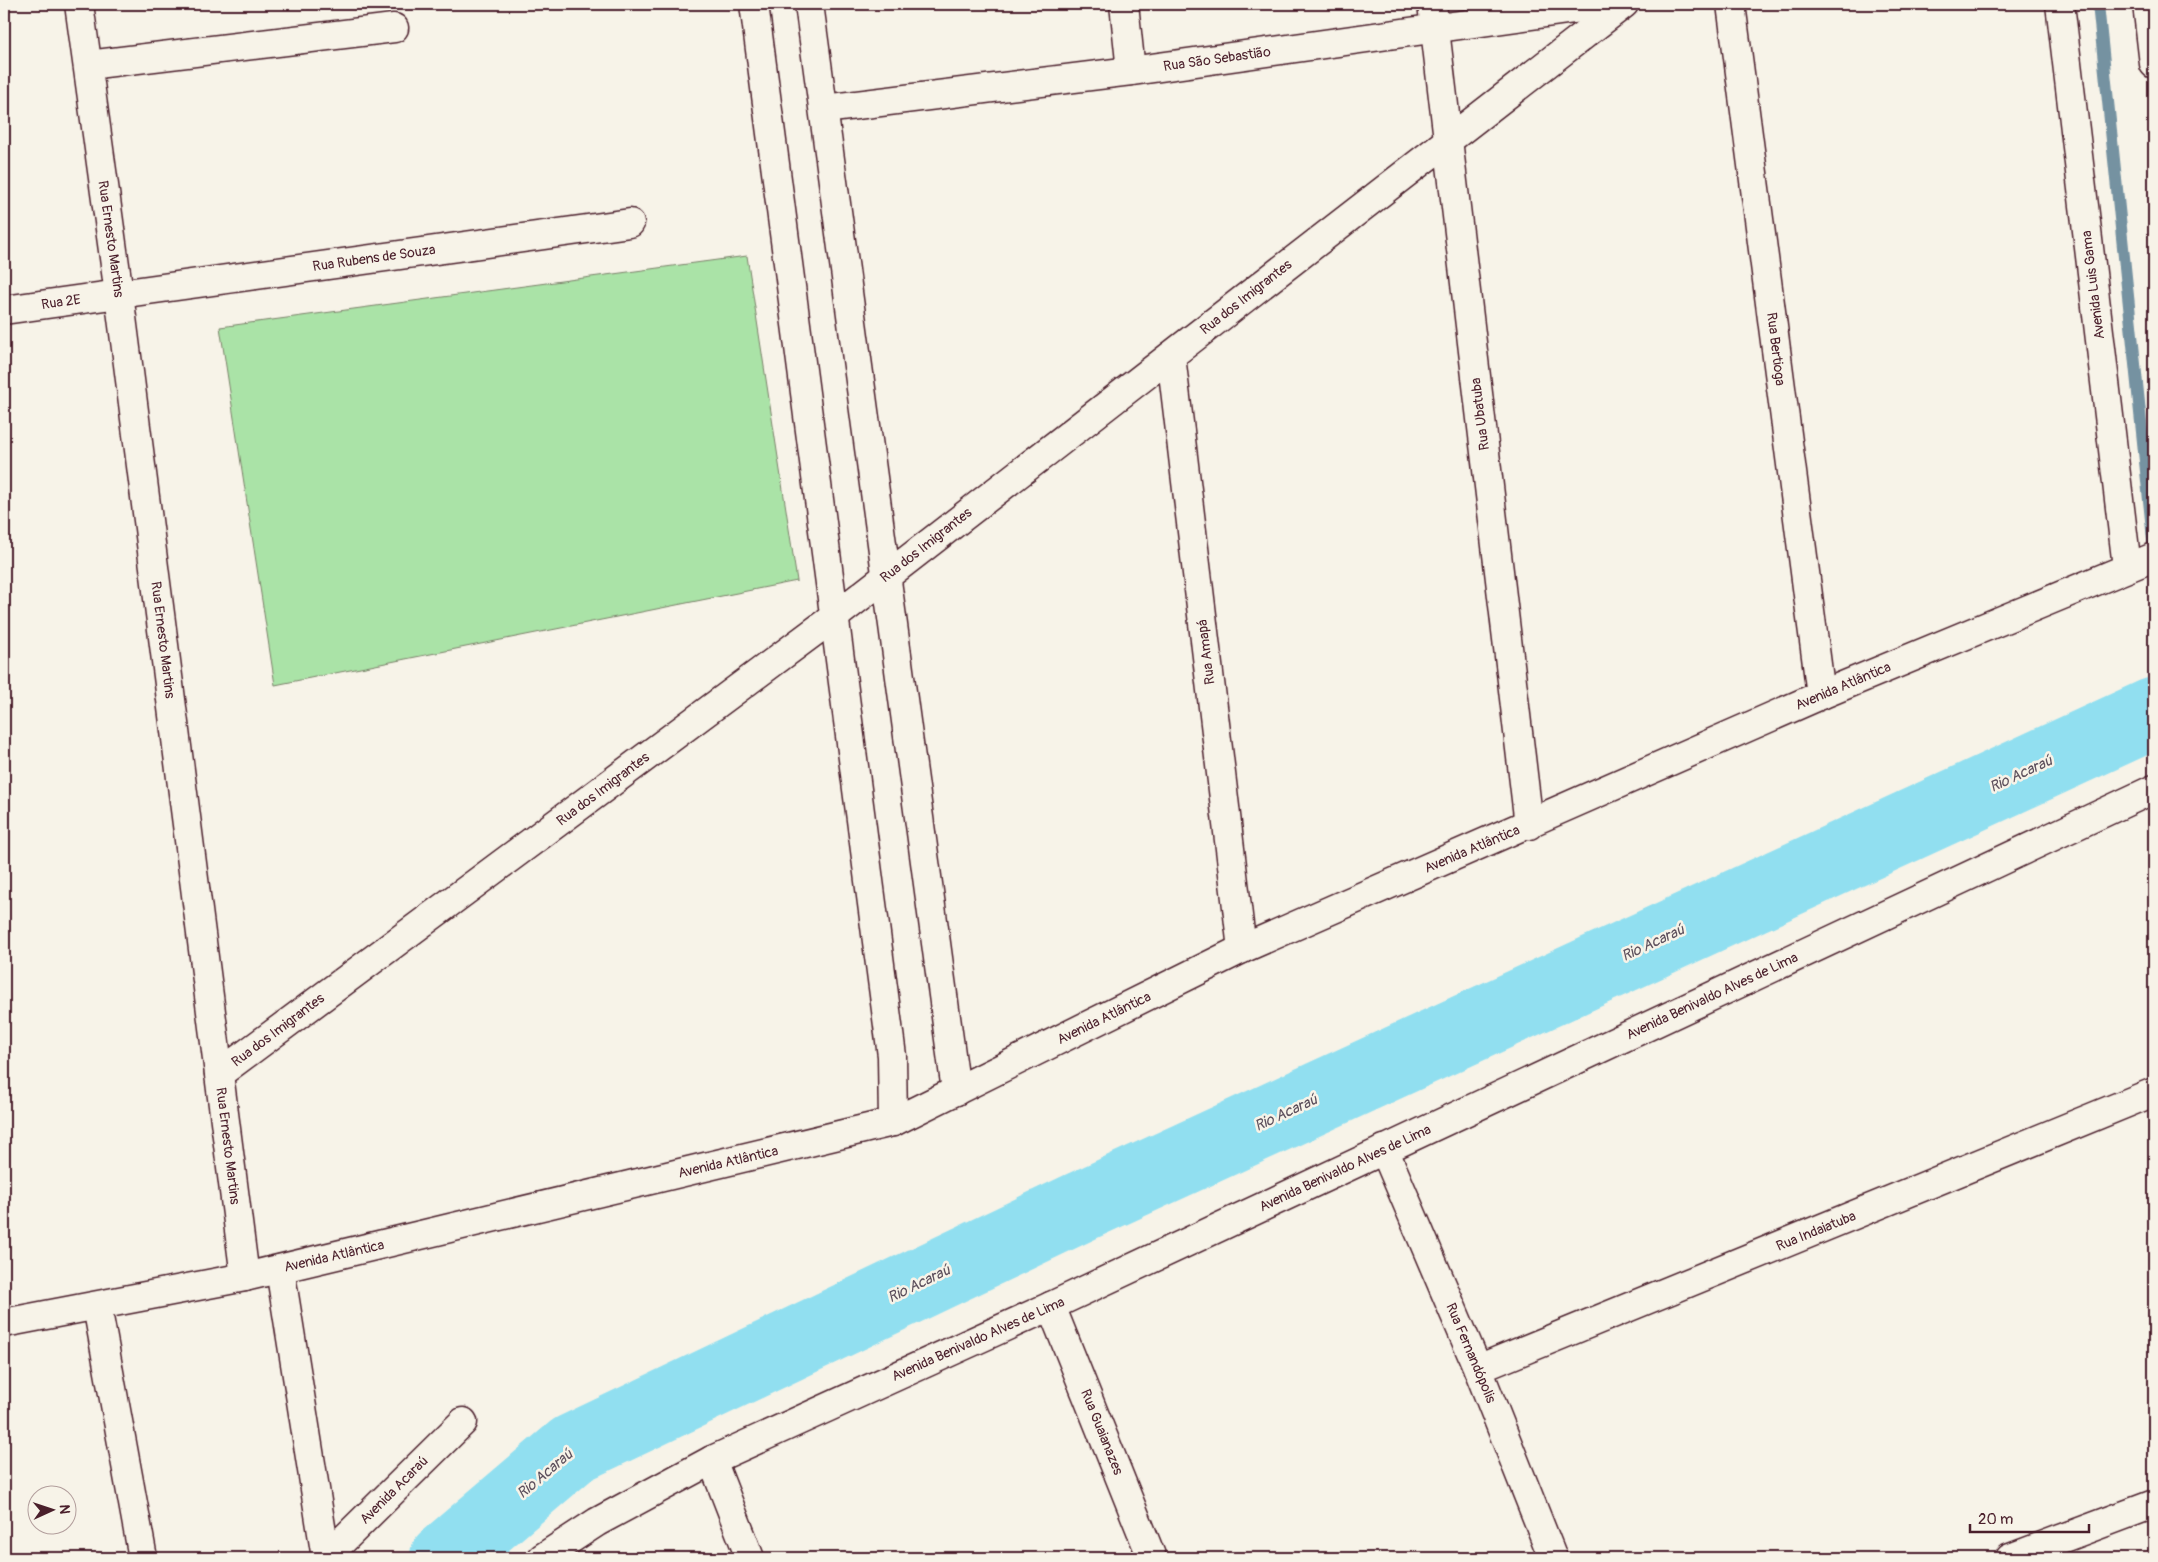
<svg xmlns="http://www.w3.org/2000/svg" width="2158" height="1562" viewBox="0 0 2158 1562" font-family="Pangolin,sans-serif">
	<rect width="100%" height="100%" fill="#f7f3e8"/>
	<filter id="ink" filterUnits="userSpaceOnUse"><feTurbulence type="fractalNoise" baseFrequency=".02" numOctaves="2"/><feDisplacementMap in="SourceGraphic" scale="10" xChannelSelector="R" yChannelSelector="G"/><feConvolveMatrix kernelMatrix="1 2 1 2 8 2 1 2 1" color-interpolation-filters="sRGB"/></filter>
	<g filter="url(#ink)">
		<polygon fill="#aae3a7" stroke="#7a8169" points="747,256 797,581 275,685 220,327"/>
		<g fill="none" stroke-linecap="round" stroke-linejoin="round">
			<polyline stroke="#7592a1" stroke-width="12" points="2098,4 2154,549"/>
			<polyline stroke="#91dff0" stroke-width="71" points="445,1558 573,1449 1080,1207 2154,713"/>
			<g stroke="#4a1f2b" stroke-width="31">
				<g id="minor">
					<polyline points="79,4 119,294 245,1277"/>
					<polyline points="1124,4 1131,71"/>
					<polyline points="1432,4 1529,825"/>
					<polyline points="1731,4 1821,695"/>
					<polyline points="88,65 394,28"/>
					<polyline points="824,109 1131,71 1610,4"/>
					<polyline points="4,310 630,223"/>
					<polyline points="1171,356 1242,949"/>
					<polyline points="219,1074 834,617 1624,4"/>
					<polyline points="1384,1149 1478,1369 1553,1558"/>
					<polyline points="280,1269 326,1558"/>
					<polyline points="97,1306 143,1558"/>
					<polyline points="1051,1306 1152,1558"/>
					<polyline points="1478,1369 2154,1092"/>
					<polyline points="712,1460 750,1558"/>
					<polyline points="325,1558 463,1422"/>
					<polyline points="2010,1558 2154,1504"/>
				</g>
			</g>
			<g stroke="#4a1f2b" stroke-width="31">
				<g id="tertiary">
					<polyline points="754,4 892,1056 893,1122"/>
					<polyline points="809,4 956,1091"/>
					<polyline points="2060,4 2127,567"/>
					<polyline points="2147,4 2154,64"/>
					<polyline points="4,1323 245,1277 893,1122 1242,949 1821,695 2154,557"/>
					<polyline points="542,1558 597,1522 712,1460 1051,1306 2154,789"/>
				</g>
			</g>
			<use href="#minor" stroke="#f7f3e8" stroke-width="28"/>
			<use href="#tertiary" stroke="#f7f3e8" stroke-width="28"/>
		</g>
	</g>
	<g text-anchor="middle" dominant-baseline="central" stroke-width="5" stroke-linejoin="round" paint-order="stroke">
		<g font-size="14" fill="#4a1f2b" stroke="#f7f3e8">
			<text transform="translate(1217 59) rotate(-8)">Rua São Sebastião</text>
			<text transform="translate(111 239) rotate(82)">Rua Ernesto Martins</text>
			<text transform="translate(374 258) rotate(-8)">Rua Rubens de Souza</text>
			<text transform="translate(2093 285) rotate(-97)">Avenida Luis Gama</text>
			<text transform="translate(1246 297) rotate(-38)">Rua dos Imigrantes</text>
			<text transform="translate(61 302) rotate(-8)">Rua 2E</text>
			<text transform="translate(1776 349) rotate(83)">Rua Bertioga</text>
			<text transform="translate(1480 414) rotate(-97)">Rua Ubatuba</text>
			<text transform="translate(926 545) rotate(-38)">Rua dos Imigrantes</text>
			<text transform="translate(163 640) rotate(83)">Rua Ernesto Martins</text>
			<text transform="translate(1206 652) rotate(-97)">Rua Amapá</text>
			<text transform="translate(1843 686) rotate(-23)">Avenida Atlântica</text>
			<text transform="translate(603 789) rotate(-37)">Rua dos Imigrantes</text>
			<text transform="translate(1472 849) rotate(-23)">Avenida Atlântica</text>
			<text transform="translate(1712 996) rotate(-25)">Avenida Benivaldo Alves de Lima</text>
			<text transform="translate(1104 1018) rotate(-26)">Avenida Atlântica</text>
			<text transform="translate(278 1030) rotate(-37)">Rua dos Imigrantes</text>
			<text transform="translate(228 1146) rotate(83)">Rua Ernesto Martins</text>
			<text transform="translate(728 1162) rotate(-13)">Avenida Atlântica</text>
			<text transform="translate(1345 1168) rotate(-25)">Avenida Benivaldo Alves de Lima</text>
			<text transform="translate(1816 1231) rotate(-22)">Rua Indaiatuba</text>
			<text transform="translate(334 1256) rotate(-13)">Avenida Atlântica</text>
			<text transform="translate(978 1339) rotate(-24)">Avenida Benivaldo Alves de Lima</text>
			<text transform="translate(1471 1353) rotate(67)">Rua Fernandópolis</text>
			<text transform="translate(1102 1432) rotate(68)">Rua Guaianazes</text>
			<text transform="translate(394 1490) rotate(-45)">Avenida Acaraú</text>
		</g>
		<g font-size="15" font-style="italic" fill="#5c4f5c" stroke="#f7f3e8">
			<text transform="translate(2021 774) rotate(-25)">Rio Acaraú</text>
			<text transform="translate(1653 943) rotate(-25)">Rio Acaraú</text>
			<text transform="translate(1286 1113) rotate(-25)">Rio Acaraú</text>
			<text transform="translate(919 1284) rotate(-26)">Rio Acaraú</text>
			<text transform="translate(545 1474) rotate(-40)">Rio Acaraú</text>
		</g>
	</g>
	<rect width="2158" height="1562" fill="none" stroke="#f7f3e8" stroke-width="20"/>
	<rect x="10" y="10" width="2138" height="1542" fill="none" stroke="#4a1f2b" stroke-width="2" filter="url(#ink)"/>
	<g transform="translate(52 1510) rotate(87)"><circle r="24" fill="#f7f3e8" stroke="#b29e9c"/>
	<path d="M0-4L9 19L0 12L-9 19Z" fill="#4a1f2b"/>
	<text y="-8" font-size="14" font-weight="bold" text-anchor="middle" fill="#4a1f2b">N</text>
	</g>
	<path d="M1970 1524v8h119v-8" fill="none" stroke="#4a1f2b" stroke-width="2.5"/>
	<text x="1978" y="1524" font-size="15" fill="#4a1f2b" stroke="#f7f3e8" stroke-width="4" paint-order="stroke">20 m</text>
</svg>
